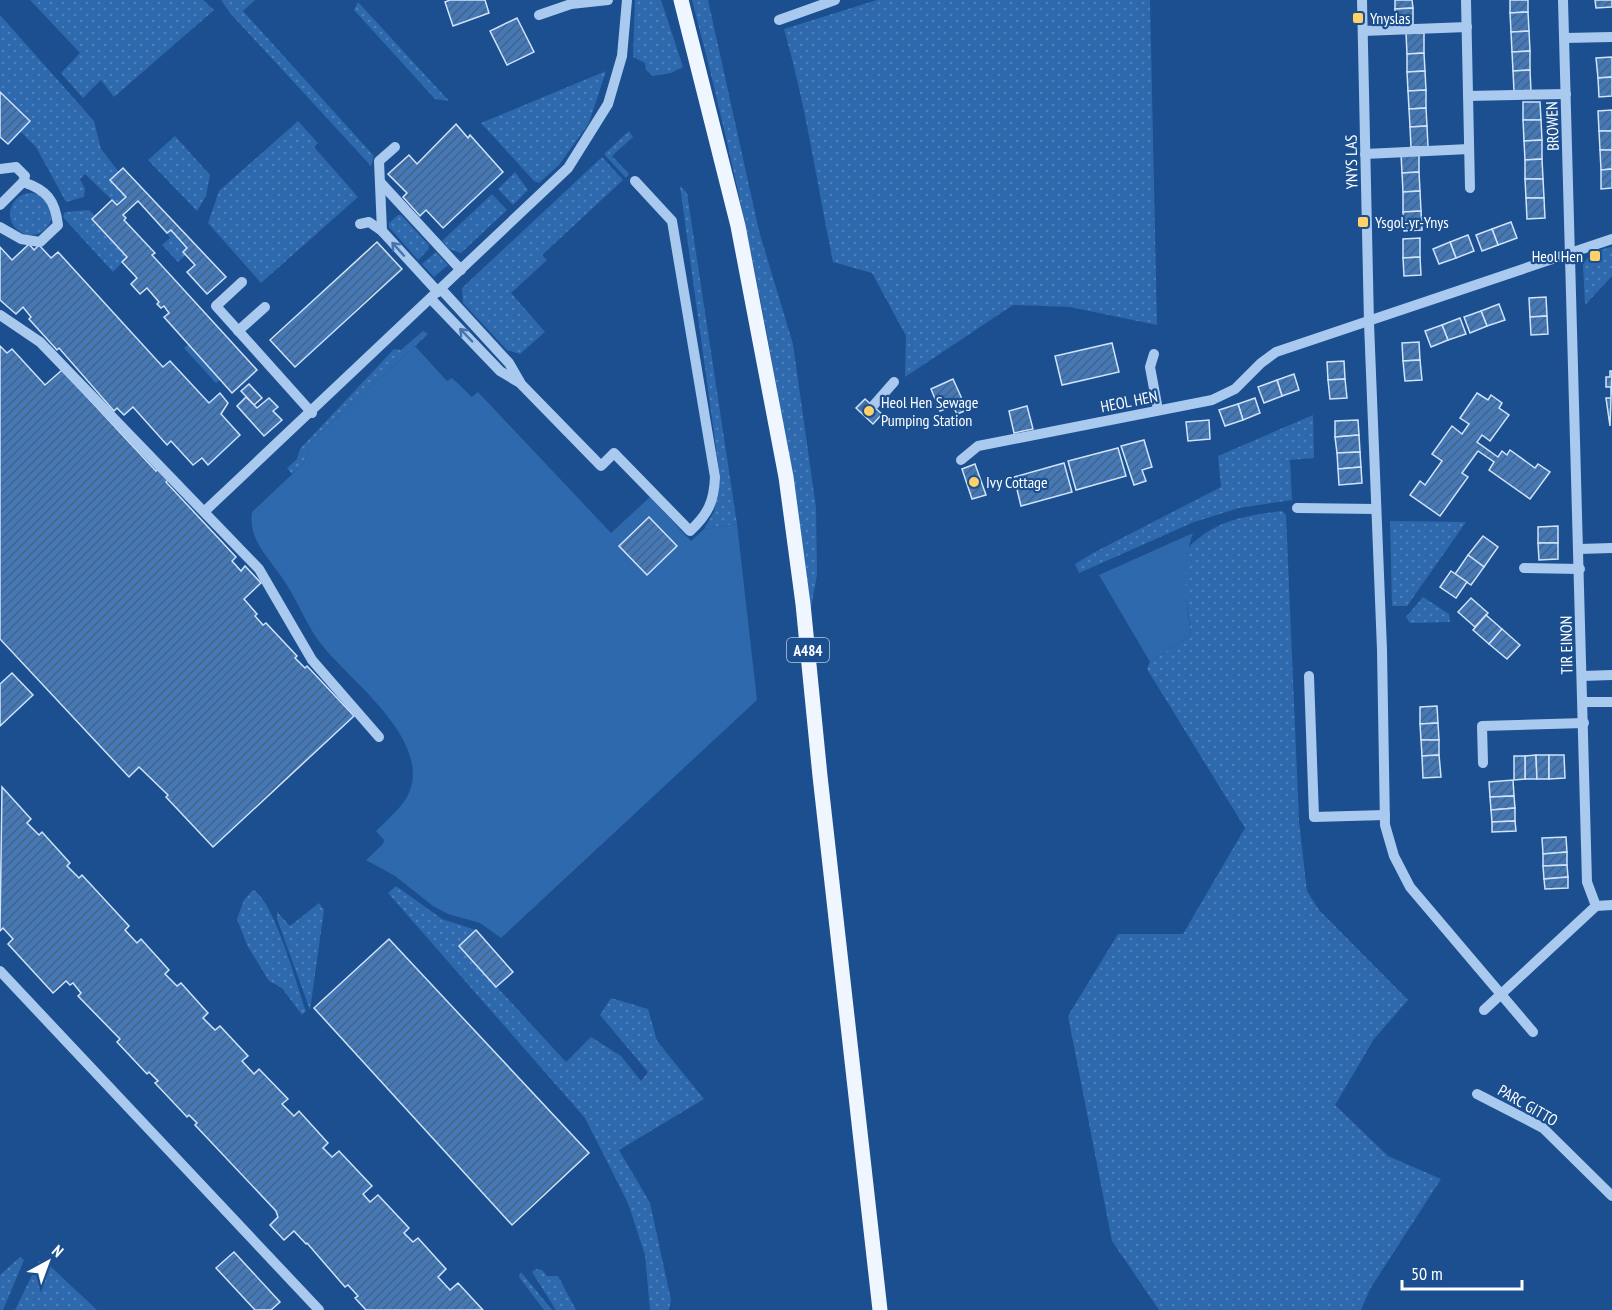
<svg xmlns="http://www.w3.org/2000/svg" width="1612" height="1310" viewBox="0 0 1612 1310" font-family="'PT Sans Narrow',sans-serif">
	<defs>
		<pattern id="grass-dots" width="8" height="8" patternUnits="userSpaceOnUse" patternTransform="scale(1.5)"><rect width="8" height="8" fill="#2e69ad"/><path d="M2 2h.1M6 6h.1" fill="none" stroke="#4d80b9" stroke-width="1.8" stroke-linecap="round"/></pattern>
		<pattern id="building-hatch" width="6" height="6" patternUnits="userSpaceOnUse" patternTransform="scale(1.5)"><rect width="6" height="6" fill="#4478b7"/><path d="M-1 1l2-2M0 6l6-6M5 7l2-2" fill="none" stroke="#486282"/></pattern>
	</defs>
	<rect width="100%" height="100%" fill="#1b4f8f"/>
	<g fill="url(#grass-dots)">
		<polygon points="30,0 203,0 214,10 114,97 101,80 83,98 61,73 80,53"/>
		<polygon points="221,0 255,0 243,11 374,156 371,166 230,13"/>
		<polygon points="635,0 661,0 683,67 671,73 653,76 646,70 645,63 633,57"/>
		<path d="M692 0H708L759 231 793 344 816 508 817 575 811 608C783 403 745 201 692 0Z"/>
		<path d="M877 0H1150L1157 325 1070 307 1013 305 905 377 906 336 872 273 833 262C817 184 806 105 784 29Z"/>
		<polygon points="358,2 449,101 435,99 354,10"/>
		<polygon points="0,15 94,121 101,149 119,172 126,197 117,205 85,174 80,179 85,189 84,197 66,202 36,147 20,131 30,120 0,92"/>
		<polygon points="606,71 589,123 559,165 539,183 534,181 481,123"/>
		<polygon points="298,121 318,143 314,147 358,197 261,283 208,223 219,191"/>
		<polygon points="629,131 633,137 612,156 629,174 626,178 604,154"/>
		<polygon points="175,136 210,175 206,196 197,211 148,160"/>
		<polygon points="602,157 623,180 542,255 547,260 511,293 545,332 520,354 507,350 463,303 462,288"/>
		<polygon points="515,172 528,190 513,205 498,189"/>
		<polygon points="680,186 687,193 737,524 704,529 714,512 720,477"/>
		<circle cx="31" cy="214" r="21"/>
		<polygon points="492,194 507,210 461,253 449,249 442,241"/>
		<polygon points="89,210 95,216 92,219 127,257 113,272 63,217 65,212"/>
		<polygon points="398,215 401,215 429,245 428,250 418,260 389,227 389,223"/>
		<polygon points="171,230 187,248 183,252 186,255 178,262 162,245 170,238 167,233"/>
		<path d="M1612 247V276L1585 305 1583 265C1589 252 1599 250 1612 247Z"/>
		<polygon points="436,252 448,265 434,277 422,264"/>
		<polygon points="423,331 428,334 312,441 304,463 292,474 287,468 297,459 300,449 394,349 401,350"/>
		<polygon points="188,345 220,380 216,383 184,348"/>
		<polygon points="1313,415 1314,458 1290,460 1292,500 1239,508 1194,522 1079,573 1075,564 1093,553 1221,487 1218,456"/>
		<path d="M1282 511 1286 515 1299 821 1307 891 1319 910 1408 1000 1374 1039 1335 1105 1388 1156 1441 1179 1370 1289 1361 1310H1159L1112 1241 1068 1016 1118 934H1183L1245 828 1147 669 1150 662 1191 635 1184 580 1188 548C1215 520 1245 516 1282 511Z"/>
		<polygon points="1390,521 1466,522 1407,606 1392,606"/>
		<polygon points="1423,597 1449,614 1450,622 1410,623 1406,617"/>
		<polygon points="396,886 442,919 476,930 459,946 566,1062 591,1037 621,1056 641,1081 648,1072 600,1015 611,998 648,1009 657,1041 704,1099 619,1150 650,1203 671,1300 669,1310 650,1310 645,1255 628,1203 585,1118 388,893"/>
		<path d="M253 890C274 900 297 986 306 1011L302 1015 282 988 269 981 247 945 237 919 244 900Z"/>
		<polygon points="319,903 324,910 310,1010 277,919 277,912 290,926"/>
		<polygon points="20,1257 24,1260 3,1310 0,1310 0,1275"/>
		<polygon points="39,1261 49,1265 97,1310 15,1310"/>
		<polygon points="536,1269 542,1270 547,1276 558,1276 576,1310 556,1310 532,1272"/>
		<polygon points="521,1272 552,1310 544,1310 519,1277"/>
	</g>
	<g fill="#2e69ad">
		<path d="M415 346 447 381 452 378 472 397 478 392 611 533 650 497 691 541 704 529 737 524 757 700 501 938 480 923 448 914 433 906 395 876 366 860 383 844 384 840 376 831C386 821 400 809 407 797 435 745 356 685 326 650 307 629 299 602 283 579 268 557 248 540 252 512L304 463 312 441Z"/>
		<path d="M1193 533C1181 567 1186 600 1191 635L1150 662 1099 575Z"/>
	</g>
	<g fill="url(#building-hatch)" stroke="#cfe3fa" stroke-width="1.5">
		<polygon points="450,0 485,0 489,13 453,26 445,2"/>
		<polygon points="1395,0 1412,0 1413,8 1395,9"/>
		<polygon points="1510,0 1528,0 1528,12 1510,13"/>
		<polygon points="1595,0 1612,0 1612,7 1596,8"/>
		<polygon points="1413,8 1413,27 1396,28 1395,9"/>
		<polygon points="1528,12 1529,31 1511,32 1510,13"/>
		<polygon points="517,18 534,52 507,65 490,31"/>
		<polygon points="1529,31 1530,51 1512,52 1511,32"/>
		<polygon points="1406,33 1424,33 1424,53 1407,54"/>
		<polygon points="1530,51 1530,70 1513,71 1512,52"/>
		<polygon points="1424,53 1425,71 1407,72 1407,54"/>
		<polygon points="1612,57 1612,77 1598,78 1596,58"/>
		<polygon points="1530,70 1531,91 1514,91 1513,71"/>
		<polygon points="1425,71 1426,90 1408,91 1407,72"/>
		<polygon points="1612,77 1612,96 1599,97 1598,78"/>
		<polygon points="1426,90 1426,108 1409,109 1408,91"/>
		<polygon points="0,92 30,121 8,144 0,137"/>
		<polygon points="1523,102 1540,102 1541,120 1523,120"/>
		<polygon points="1426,108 1427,126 1410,127 1409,109"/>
		<polygon points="1612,110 1612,131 1599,131 1598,111"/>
		<polygon points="1523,120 1541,120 1542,140 1524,141"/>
		<polygon points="456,124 468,138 470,135 503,172 443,228 426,210 420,216 403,197 407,193 388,174 409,155 417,164"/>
		<polygon points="1427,126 1428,147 1411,147 1410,127"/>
		<polygon points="1599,131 1612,131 1612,150 1600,150"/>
		<polygon points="1542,140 1542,159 1525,160 1524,141"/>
		<polygon points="1600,150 1612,150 1612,169 1601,170"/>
		<polygon points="1401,154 1419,154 1419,172 1402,173"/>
		<polygon points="1542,159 1543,179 1525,179 1525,160"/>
		<polygon points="123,168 226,277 207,294 187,272 195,265 183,252 187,248 171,230 167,233 138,201 123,215 126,218 124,220 155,253 152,255 257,370 232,393 164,317 169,313 164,306 161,308 157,304 159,302 147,288 140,294 131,284 137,278 122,262 127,257 92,219 112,200 117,205 126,197 110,180"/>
		<polygon points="1612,169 1612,188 1601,189 1601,170"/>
		<polygon points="1419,172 1420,191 1403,192 1402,173"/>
		<polygon points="1525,179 1543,179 1544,198 1526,198"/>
		<polygon points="1420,191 1421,211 1403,212 1403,192"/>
		<polygon points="1526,198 1544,198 1545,218 1527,219"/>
		<polygon points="1421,211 1422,230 1404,231 1403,212"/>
		<polygon points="1511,222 1517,238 1498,245 1492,229"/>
		<polygon points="1492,229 1498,245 1482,251 1476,235"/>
		<polygon points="1468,235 1474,251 1456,258 1450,242"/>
		<polygon points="1420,238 1420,257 1403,258 1403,239"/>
		<polygon points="377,242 402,269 295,367 270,340"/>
		<polygon points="1450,242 1456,258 1439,264 1433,249"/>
		<polygon points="29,244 34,250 39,245 51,258 58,252 163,367 170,361 209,403 220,393 228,403 221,414 240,435 208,465 202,458 193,465 171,441 167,445 133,407 124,415 117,408 114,411 59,348 57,350 29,319 31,317 23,307 16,314 0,300 0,247 12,260"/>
		<polygon points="1420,257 1421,275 1404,276 1403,258"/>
		<polygon points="1546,297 1547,316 1530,317 1529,298"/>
		<polygon points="1499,304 1505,320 1487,326 1481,311"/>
		<polygon points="1481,311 1487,326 1470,333 1464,317"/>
		<polygon points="1547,316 1548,334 1531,335 1530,317"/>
		<polygon points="1460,318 1466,334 1448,340 1442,325"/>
		<polygon points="1442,325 1448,340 1431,347 1425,331"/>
		<polygon points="1419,342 1420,360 1403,361 1402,343"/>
		<polygon points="1112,343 1119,372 1062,385 1055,356"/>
		<polygon points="0,346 7,353 12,349 45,385 62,370 156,471 158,468 168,480 166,482 236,557 232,561 241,571 245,566 261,583 244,599 257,614 255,616 263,625 266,623 297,656 295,658 305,668 307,666 354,716 213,847 166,797 168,795 139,767 129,777 0,639"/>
		<polygon points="1420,360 1422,380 1405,381 1403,361"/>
		<polygon points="1344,361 1345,379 1328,380 1327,362"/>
		<polygon points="1610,371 1612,371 1610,426 1606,398 1611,398 1611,387 1606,387 1606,377 1610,377"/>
		<polygon points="1294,374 1299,390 1282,396 1277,380"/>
		<polygon points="953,379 967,410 957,414 953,406 940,411 931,389"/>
		<polygon points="1345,379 1347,398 1330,399 1328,380"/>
		<polygon points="1277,380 1282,396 1264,403 1258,387"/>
		<polygon points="249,384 262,398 254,405 241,391"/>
		<polygon points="1477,393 1488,400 1491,395 1502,403 1499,408 1509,415 1490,441 1482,435 1477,442 1498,457 1502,451 1507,455 1510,450 1535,468 1538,464 1550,472 1530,499 1489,470 1494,462 1478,451 1462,473 1468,477 1440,516 1410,495 1420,481 1425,485 1442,461 1432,454 1452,426 1462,434 1469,424 1460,418"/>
		<polygon points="246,397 257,408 269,398 278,407 273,411 282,420 264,436 237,406"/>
		<polygon points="1255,398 1260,413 1243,420 1238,404"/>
		<polygon points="865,399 882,414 873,424 856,408"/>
		<polygon points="1238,404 1243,420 1225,426 1219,410"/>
		<polygon points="1027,406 1033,429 1014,433 1009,411"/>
		<polygon points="1209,420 1210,439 1188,441 1186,422"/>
		<polygon points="1358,420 1359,435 1335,437 1335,421"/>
		<polygon points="1359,435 1360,452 1337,453 1335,437"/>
		<polygon points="1144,440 1152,467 1142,470 1146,481 1134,485 1121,446"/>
		<polygon points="1118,448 1126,476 1076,490 1068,461"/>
		<polygon points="1360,452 1361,467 1338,469 1337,453"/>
		<polygon points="1064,463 1072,492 1021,506 1014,477"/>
		<polygon points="975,464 986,495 972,499 962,469"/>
		<polygon points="1361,467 1362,483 1339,485 1338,469"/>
		<polygon points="649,517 677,546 647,575 619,546"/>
		<polygon points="1558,526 1558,543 1538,543 1538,527"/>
		<polygon points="1483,536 1498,547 1484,567 1468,555"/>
		<polygon points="1538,543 1558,543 1558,559 1539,560"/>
		<polygon points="1468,555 1484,567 1471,585 1455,574"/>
		<polygon points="1451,571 1467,582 1456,598 1440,587"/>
		<polygon points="1471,598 1488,613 1475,627 1458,612"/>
		<polygon points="1486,615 1502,629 1489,644 1473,630"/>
		<polygon points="1502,629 1520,645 1507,659 1489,644"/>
		<polygon points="12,673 33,695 0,726 0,684"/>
		<polygon points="1437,706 1438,723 1420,724 1420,707"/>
		<polygon points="1438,723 1439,740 1421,740 1420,724"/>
		<polygon points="1421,740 1439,740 1439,755 1422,756"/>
		<polygon points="1439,755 1441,777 1423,778 1422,756"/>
		<polygon points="1536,755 1537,779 1525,779 1525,756"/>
		<polygon points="1536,755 1549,755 1549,779 1537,779"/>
		<polygon points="1549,755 1564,755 1565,778 1549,779"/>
		<polygon points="1514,756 1525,756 1525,779 1514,780"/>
		<polygon points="1513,780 1514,796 1490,797 1489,782"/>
		<polygon points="2,787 31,819 27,823 39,835 42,832 70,863 67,866 79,878 82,875 129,926 125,930 137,943 141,939 169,970 165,974 177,986 181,983 208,1013 203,1018 215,1030 220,1026 248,1056 242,1061 254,1074 259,1069 288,1099 282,1104 294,1116 299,1111 328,1143 323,1148 332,1157 339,1151 372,1186 363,1194 370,1202 378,1195 409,1228 404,1233 413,1242 418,1238 446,1269 438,1277 450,1290 458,1283 483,1310 366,1310 355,1298 358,1296 348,1285 345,1287 307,1243 306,1244 294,1231 284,1240 270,1225 278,1217 276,1211 195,1125 197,1123 189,1115 187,1117 155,1083 158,1081 149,1072 147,1074 117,1042 120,1039 78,996 81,993 73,983 70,985 66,981 53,993 8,944 13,939 3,928 0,931"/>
		<polygon points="1514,796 1515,808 1491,810 1490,797"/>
		<polygon points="1515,808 1515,821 1492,822 1491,810"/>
		<polygon points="1515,821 1516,831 1492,832 1492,822"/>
		<polygon points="1566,837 1567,852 1543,854 1542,838"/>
		<polygon points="1567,852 1567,865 1543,866 1543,854"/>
		<polygon points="1567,865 1568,877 1544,879 1543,866"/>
		<polygon points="1568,877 1568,888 1545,889 1544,879"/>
		<polygon points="476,930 513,972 496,987 459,946"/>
		<polygon points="389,939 589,1153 512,1225 314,1008"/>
		<polygon points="234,1252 280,1302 271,1310 255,1310 216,1268"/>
	</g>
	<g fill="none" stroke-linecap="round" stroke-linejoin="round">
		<g stroke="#a9c9ee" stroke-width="10">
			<polyline points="1362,0 1369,323 1382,650 1385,825 1394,856 1410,887 1533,1032"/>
			<polyline points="1466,0 1470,188"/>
			<polyline points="539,15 571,4 608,0"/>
			<polyline points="779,20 835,0"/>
			<polyline points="1363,31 1467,27"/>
			<polyline points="1565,38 1612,37"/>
			<polyline points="1468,96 1566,94"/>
			<polyline points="395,147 379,161 382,231 438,292"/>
			<polyline points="1365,154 1469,149"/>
			<polyline points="0,169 16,167 25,176 23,182 0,205"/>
			<polyline points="380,182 461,270"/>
			<polyline points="360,224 369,222 382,231"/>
			<path d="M0 227 21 239 40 242 58 225C55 200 47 190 23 182"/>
			<polyline points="242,282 216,306 312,413"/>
			<polyline points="441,289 509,363 520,382"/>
			<path d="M431 299 500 371 520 383 601 466 614 453 690 531C708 514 714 502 715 477L672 221 635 181"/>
			<polyline points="0,315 40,342 259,569 312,660 379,737"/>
			<polyline points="238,331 265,307"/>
			<polyline points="1154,354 1150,367 1158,410"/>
			<polyline points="873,406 894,382"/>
			<polyline points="961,460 978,446 1212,400 1235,389 1261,363 1276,352 1612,239"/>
			<polyline points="1297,508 1376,509"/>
			<polyline points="205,511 568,168 608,104 622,56 627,0"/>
			<polyline points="1579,549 1612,548"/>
			<polyline points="1524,568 1580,569"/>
			<polyline points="1309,676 1314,817 1385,815"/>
			<polyline points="1582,676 1612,675"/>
			<polyline points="1583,702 1612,702"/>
			<polyline points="1483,763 1482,726 1584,723"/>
			<polyline points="1596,906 1612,905"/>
			<polyline points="0,971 319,1310"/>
			<polyline points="1484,1010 1596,906 1587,882 1563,0"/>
			<polyline points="1477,1094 1543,1128 1612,1196"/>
		</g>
		<polyline stroke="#f0f6ff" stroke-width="15" points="681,0 738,226 786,477 803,604 820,776 880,1310"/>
	</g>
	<defs><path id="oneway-shaft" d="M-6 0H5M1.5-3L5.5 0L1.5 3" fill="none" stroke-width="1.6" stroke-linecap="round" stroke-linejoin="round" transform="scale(1.5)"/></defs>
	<g stroke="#4674ac">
		<use href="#oneway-shaft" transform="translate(398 249) rotate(-132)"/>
		<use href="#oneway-shaft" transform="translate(466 335) rotate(-134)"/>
	</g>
	<g fill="#ffd166" stroke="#1b4f8f" stroke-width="2">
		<rect x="1352" y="12" width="12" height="12" rx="3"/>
		<rect x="1357" y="216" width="12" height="12" rx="3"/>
		<rect x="1589" y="250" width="12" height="12" rx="3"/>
		<circle cx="869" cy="411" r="6"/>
		<circle cx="974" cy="482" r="6"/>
	</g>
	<g text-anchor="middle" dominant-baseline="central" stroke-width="4.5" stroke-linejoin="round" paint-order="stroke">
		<rect fill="#1b4f8f" stroke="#bbcadd" stroke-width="1.5" x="787" y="638" width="42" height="24" rx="4.5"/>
		<g font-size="15" font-weight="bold" fill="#fff">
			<text x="808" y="650">A484</text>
		</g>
		<g font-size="16" fill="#fff" stroke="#1b4f8f" text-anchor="start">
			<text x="1370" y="18">Ynyslas</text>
			<text x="1375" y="222">Ysgol-yr-Ynys</text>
			<text x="1583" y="256" text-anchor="end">Heol Hen</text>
			<text x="881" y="402">Heol Hen Sewage<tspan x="881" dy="18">Pumping Station</tspan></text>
			<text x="986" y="482">Ivy Cottage</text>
		</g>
		<g font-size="16" fill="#fff" stroke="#1b4f8f">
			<text transform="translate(1552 126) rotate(-92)">BROWEN</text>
			<text transform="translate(1351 162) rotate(-91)">YNYS LAS</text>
			<text transform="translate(1129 401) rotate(-11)">HEOL HEN</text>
			<text transform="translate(1566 645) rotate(-91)">TIR EINON</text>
			<text transform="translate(1528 1105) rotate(30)">PARC GITTO</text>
		</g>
	</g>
	<g transform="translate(48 1262) rotate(41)" stroke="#1b4f8f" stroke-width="4.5" paint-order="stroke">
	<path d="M0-4.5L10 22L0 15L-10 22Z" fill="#ffffff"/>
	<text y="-9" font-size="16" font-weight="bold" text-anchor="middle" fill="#ffffff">N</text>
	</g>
	<path d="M1402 1280v9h120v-9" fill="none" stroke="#ffffff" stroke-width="3"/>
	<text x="1411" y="1280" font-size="18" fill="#ffffff" stroke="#1b4f8f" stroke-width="4.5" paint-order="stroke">50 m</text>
</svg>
